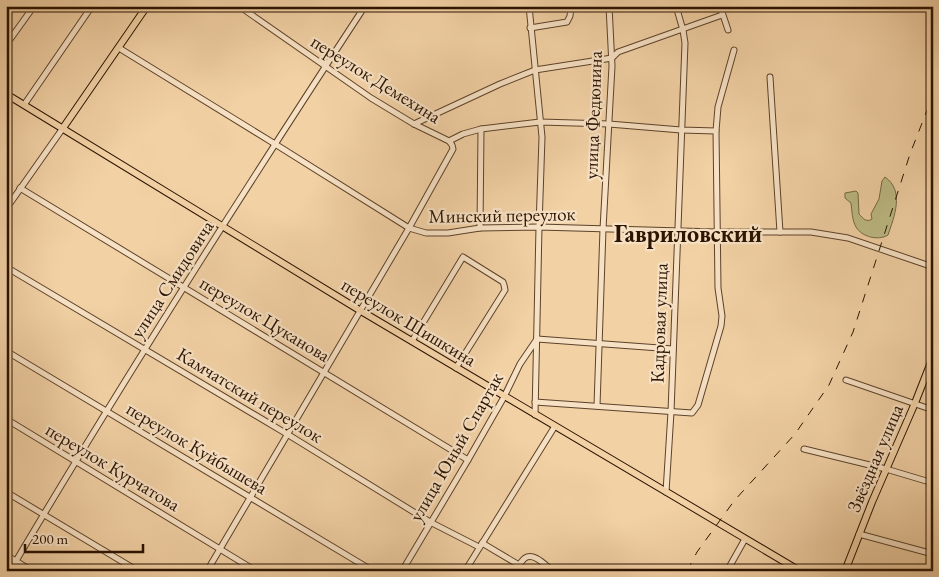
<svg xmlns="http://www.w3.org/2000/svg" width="939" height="577" viewBox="0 0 939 577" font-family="'EB Garamond',serif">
	<rect width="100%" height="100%" fill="#f2d1a5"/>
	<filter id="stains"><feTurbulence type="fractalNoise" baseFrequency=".004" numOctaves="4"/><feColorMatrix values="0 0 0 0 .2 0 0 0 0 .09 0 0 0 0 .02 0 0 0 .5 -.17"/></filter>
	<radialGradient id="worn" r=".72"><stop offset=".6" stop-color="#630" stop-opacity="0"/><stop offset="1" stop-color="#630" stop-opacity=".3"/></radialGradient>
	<path fill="#bdbb85" stroke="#746742" d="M885 177C905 191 894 217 888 235 878 241 862 237 856 227 852 220 852 211 851 203L845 198V193L856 191 858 193 859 214C863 218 866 223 872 219L871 214 879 199 882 181Z"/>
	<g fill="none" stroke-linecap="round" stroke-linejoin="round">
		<g stroke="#5c4229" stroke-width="7">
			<g id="minor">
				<polyline points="6,6 9,6"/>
				<polyline points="239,6 371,98 414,124 449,141"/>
				<polyline points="529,6 542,137 539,227 535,415"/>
				<polyline points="720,6 728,30"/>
				<polyline points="530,28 567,22 570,16 571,6"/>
				<polyline points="6,45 34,6"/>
				<polyline points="119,48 275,144 409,228 426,233 448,233 480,228 539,227 717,232 811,232 848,238 933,267"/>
				<polyline points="770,77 780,232"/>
				<polyline points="24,105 92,6"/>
				<polyline points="414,124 500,84 535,70 612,58 618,52 722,15"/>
				<polyline points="20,188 468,460"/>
				<polyline points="6,209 63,128"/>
				<polyline points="480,228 481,129"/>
				<polyline points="6,267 287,434 430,522 479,547"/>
				<polyline points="412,341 463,257 503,282 504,285 505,290 456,368"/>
				<polyline points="6,351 373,571"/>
				<polyline points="846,380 933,410"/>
				<polyline points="535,402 692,413 698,405 721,326 722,316 718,288 716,131 718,107 734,50"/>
				<polyline points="597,406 603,229 612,66 609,6"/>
				<polyline points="6,419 256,571"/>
				<polyline points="804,449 886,469 933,483"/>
				<polyline points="6,492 138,571"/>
				<polyline points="666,492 671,412 685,43 683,30 676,6"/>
				<polyline points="859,534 933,554"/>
				<polyline points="482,543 519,565"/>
				<polyline points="6,555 32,571"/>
				<path d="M10 571C123 380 243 192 365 6"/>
				<polyline points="207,571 409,228 453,149 452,145 449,141 463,134 481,129 540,122 609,124 681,130 716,131"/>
				<polyline points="402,571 468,460 504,397 520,364 537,339 673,349"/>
				<polyline points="465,571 555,426"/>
				<path d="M515 571C518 567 521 561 525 558 534 552 546 566 553 571"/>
				<polyline points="727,571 745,539"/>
			</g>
		</g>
		<g stroke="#2a1300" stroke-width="8">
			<g id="major">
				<polyline points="6,94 361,311 800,571"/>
				<polyline points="63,128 147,6"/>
				<polyline points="845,571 872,502 915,403 933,357"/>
			</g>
		</g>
		<use href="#minor" stroke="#f7e1c4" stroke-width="5"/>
		<use href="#major" stroke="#f2d1a5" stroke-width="6"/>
		<polyline stroke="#2a1300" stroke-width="1" stroke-dasharray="9 9" stroke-linecap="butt" points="687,571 697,552 734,501 795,434 829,385 853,332 910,154 933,95"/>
	</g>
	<g text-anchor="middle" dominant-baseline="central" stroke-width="4.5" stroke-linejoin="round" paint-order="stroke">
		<g font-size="19" fill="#2a1300" stroke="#f7e1c4">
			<text transform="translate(376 79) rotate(32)">переулок Демехина</text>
			<text transform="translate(593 115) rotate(-88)">улица Федюнина</text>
			<text transform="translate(502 215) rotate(-1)">Минский переулок</text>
			<text transform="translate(172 279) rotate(-57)">улица Смидовича</text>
			<text transform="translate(265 319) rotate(31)">переулок Цуканова</text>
			<text transform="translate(409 322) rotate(31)">переулок Шишкина</text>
			<text transform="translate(659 323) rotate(-88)">Кадровая улица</text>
			<text transform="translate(250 395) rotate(31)">Камчатский переулок</text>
			<text transform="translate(456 447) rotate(-60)">улица Юный Спартак</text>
			<text transform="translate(197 448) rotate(31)">переулок Куйбышева</text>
			<text transform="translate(875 458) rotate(-67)">Звёздная улица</text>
			<text transform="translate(113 467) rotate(31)">переулок Курчатова</text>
		</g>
		<g font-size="24" font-weight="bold" fill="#2a1300" stroke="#f7e1c4">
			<text x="688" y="233">Гавриловский</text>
		</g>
	</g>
	<rect width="939" height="577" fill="none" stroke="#f2d1a5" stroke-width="25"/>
	<rect x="8" y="8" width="924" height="562" fill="none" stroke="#2a1300" stroke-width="2.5"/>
	<rect x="12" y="12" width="914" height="552" fill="none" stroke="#2a1300"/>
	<path d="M25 544v8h118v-8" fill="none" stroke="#2a1300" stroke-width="2.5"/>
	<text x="32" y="544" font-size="15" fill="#2a1300" stroke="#f7e1c4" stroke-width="4" paint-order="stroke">200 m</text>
	<rect width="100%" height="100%" filter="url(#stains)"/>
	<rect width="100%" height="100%" fill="url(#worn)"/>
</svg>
